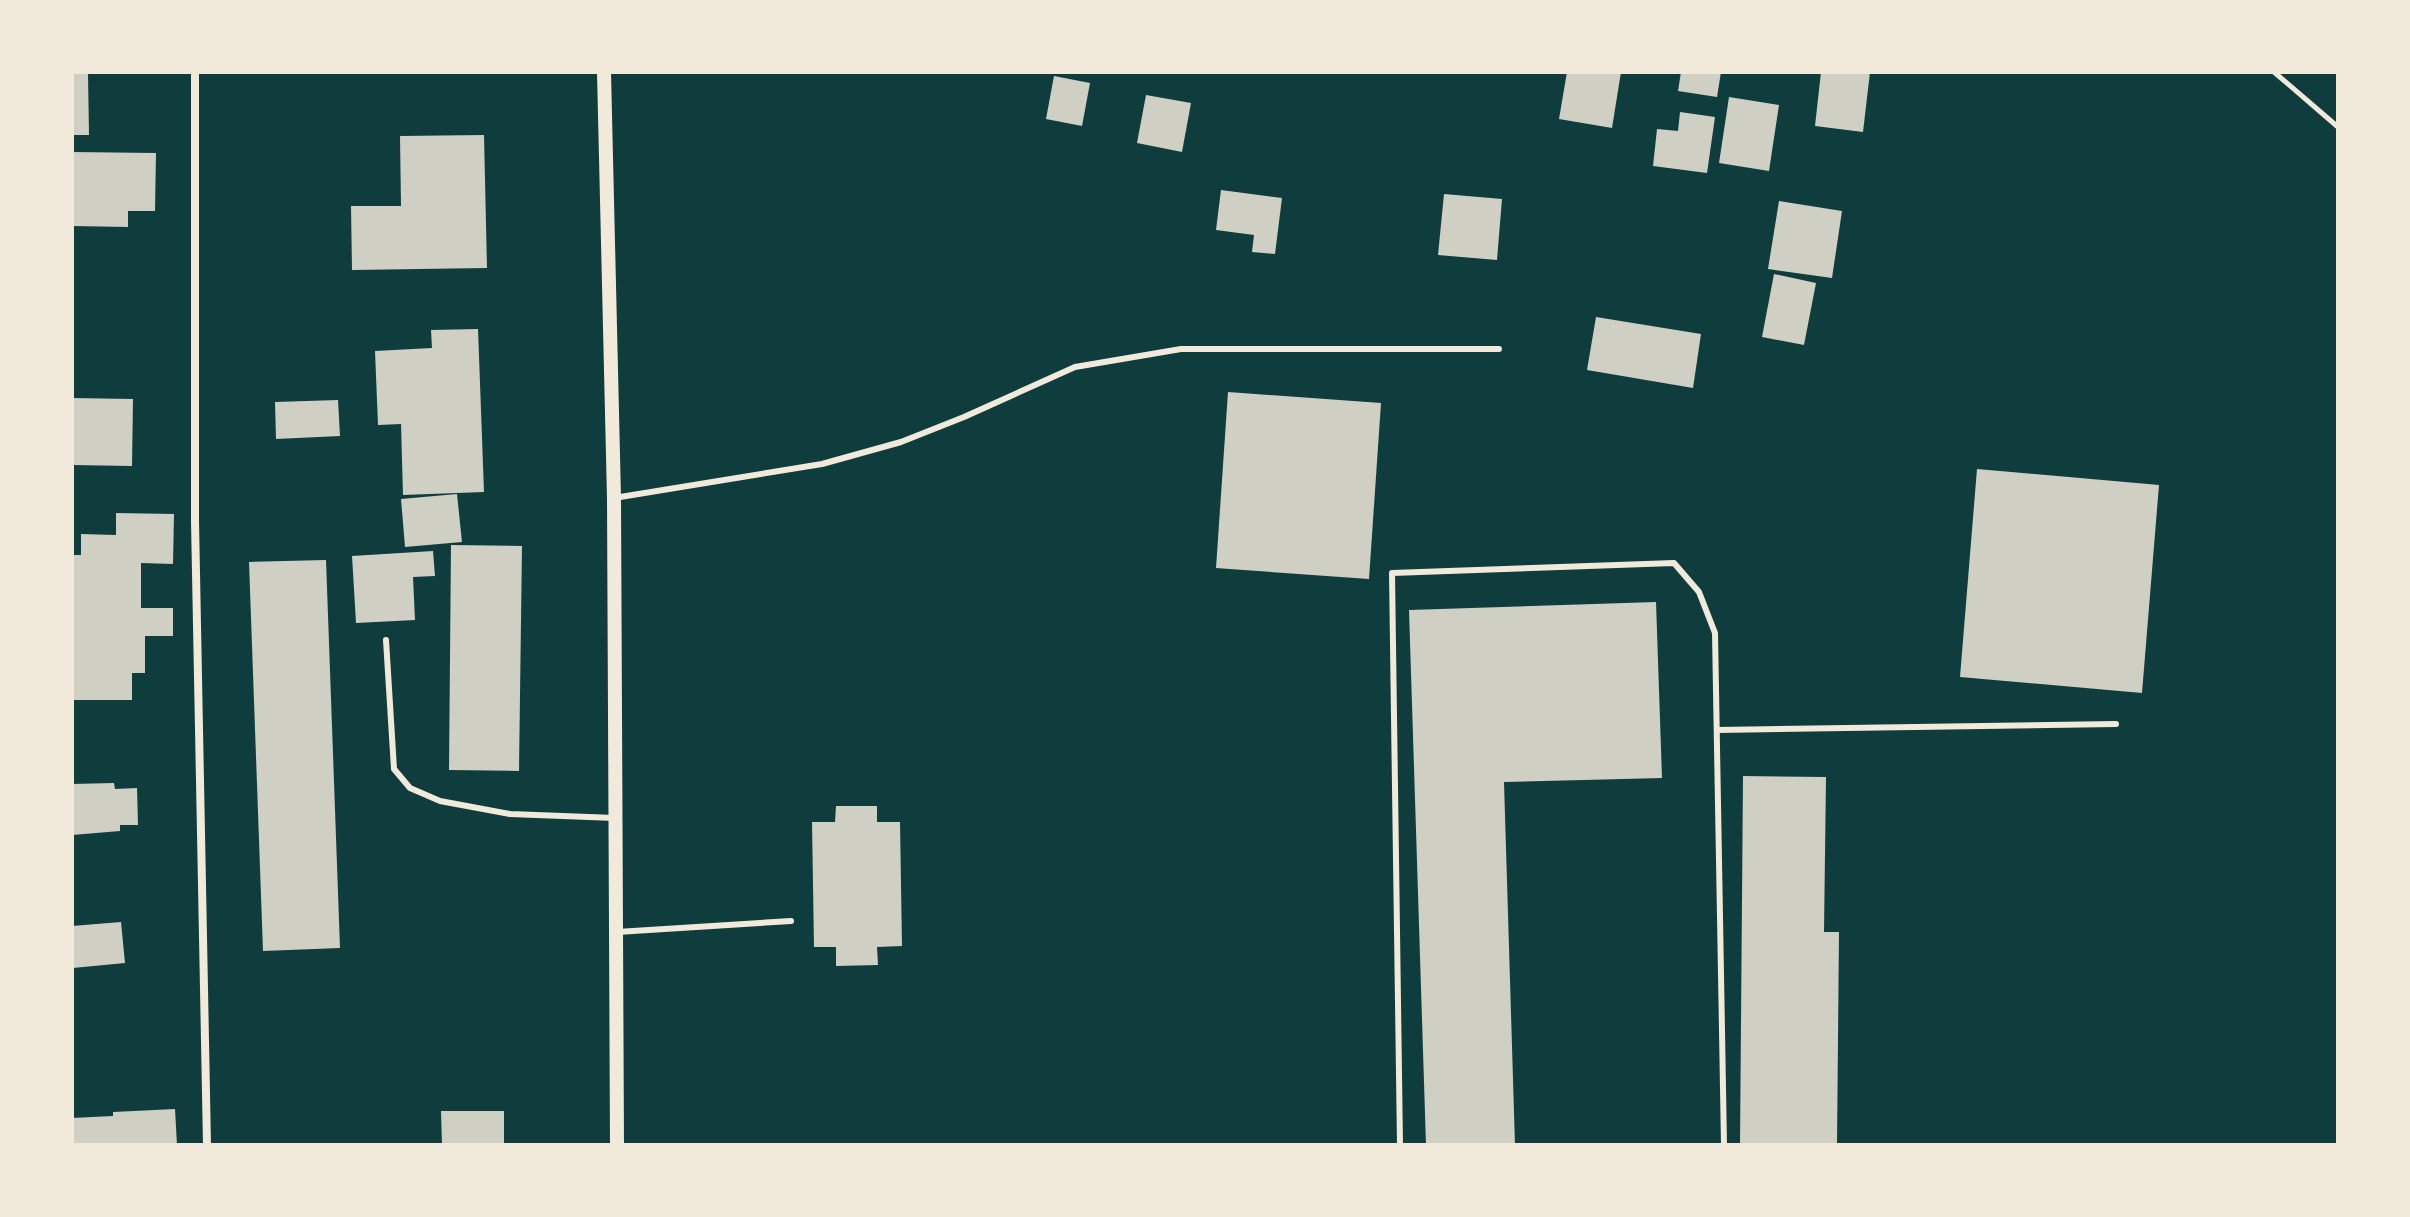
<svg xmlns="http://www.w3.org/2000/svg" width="2410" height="1217" viewBox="0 0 2410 1217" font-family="'Zilla Slab',serif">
	<rect width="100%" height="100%" fill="#0f3d3e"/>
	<g fill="#cfcfc3">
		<polygon points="1567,72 1621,72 1612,128 1559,119"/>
		<polygon points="1681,72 1721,72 1717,97 1678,91"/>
		<polygon points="1821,72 1870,72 1863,132 1815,126"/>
		<polygon points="72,74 88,74 89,135 72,135"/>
		<polygon points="1054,76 1090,83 1082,126 1046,119"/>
		<polygon points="1146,95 1191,103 1182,152 1137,143"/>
		<polygon points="1729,97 1779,105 1769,171 1719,163"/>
		<polygon points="1680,112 1715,117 1707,173 1653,166 1657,129 1678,131"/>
		<polygon points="484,135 487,268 352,270 351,206 401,206 400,136"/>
		<polygon points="72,152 156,153 155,211 128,211 128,227 72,226"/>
		<polygon points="1221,190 1282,198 1275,254 1252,252 1254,235 1216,230"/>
		<polygon points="1444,194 1502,199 1497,260 1438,255"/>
		<polygon points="1779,201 1842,211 1832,278 1768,269"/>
		<polygon points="1774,274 1816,283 1804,345 1762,337"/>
		<polygon points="1596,317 1701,334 1693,388 1587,370"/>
		<polygon points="478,329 484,492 403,495 401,424 378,425 375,351 432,348 431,330"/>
		<polygon points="1228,392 1381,403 1369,579 1216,568"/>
		<polygon points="72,398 133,399 132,466 72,465"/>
		<polygon points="338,400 340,436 276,439 275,402"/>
		<polygon points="1977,469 2159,485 2142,693 1960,677"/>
		<polygon points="457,494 462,542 405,547 401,499"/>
		<polygon points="116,513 174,514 173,564 141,563 141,608 173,608 173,636 145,636 145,673 132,673 132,700 72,700 72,555 81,555 81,534 116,535"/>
		<polygon points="451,545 522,546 519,771 449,770"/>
		<polygon points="433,551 435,576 413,577 415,620 356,623 352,556"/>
		<polygon points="326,560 340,948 263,951 249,562"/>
		<polygon points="1656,602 1662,778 1504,782 1515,1145 1426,1145 1409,610"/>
		<polygon points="1743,776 1826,777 1824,932 1839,932 1837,1145 1740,1145"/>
		<polygon points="114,783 115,789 137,788 138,825 120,825 120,831 72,835 72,784"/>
		<polygon points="836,806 877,806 877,822 900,822 902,946 877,947 878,965 836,966 836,947 814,947 812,822 835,822"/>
		<polygon points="121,922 125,963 73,968 72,926"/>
		<polygon points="175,1109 177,1145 72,1145 72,1118 113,1116 113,1112"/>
		<polygon points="441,1111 504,1111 504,1145 442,1145"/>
	</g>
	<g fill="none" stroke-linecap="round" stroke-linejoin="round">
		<polyline stroke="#f1e9da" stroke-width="5" points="2274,72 2338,127"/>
		<g stroke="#f1e9da" stroke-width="6">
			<polyline points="614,498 822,464 901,442 964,417 1075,367 1181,349 1499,349"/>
			<polyline points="386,640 394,769 410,788 440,801 510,814 615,818"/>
			<polyline points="1717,730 2116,724"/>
			<polyline points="617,932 791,921"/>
			<polyline points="1400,1145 1392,573 1674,563 1699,592 1715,633 1724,1145"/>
		</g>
		<polyline stroke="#f1e9da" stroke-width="8" points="195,72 195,521 207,1145"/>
		<polyline stroke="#f1e9da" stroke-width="14" points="604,72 614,498 617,1145"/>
	</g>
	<rect width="2410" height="1217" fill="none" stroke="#f1e9da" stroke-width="148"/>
</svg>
